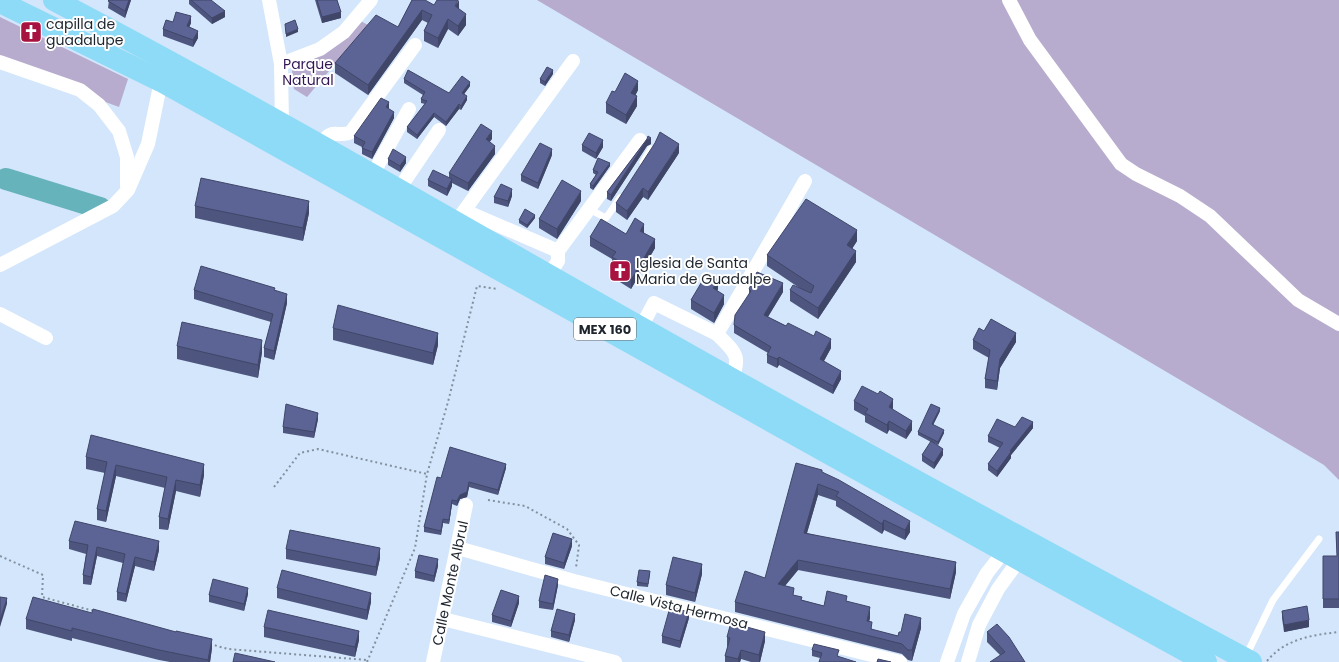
<svg xmlns="http://www.w3.org/2000/svg" width="1339" height="662" viewBox="0 0 1339 662" font-family="Poppins,sans-serif">
	<rect width="100%" height="100%" fill="#d3e6fb"/>
	<g fill="#b7acce">
		<polygon points="537,0 1339,0 1339,480 1324,465"/>
		<polygon points="0,17 128,79 119,107 0,63"/>
		<polygon points="357,19 368,25 307,97 294,89 291,61"/>
	</g>
	<g fill="none" stroke-linecap="round" stroke-linejoin="round">
		<polyline stroke="#67b3bb" stroke-width="22" points="6,179 100,208"/>
		<g stroke="#82909f" stroke-width="2" stroke-dasharray="2 3" stroke-linecap="butt">
			<polyline points="274,487 300,453 318,449 427,474"/>
			<polyline points="488,500 525,506 567,529 579,545 576,568"/>
			<polyline points="0,556 43,575 42,597 94,611"/>
			<polyline points="210,644 228,649 367,660"/>
			<path d="M1267 661C1285 639 1312 635 1339 632"/>
			<polyline points="367,662 415,548 427,474 448,402 477,286 498,289"/>
		</g>
		<g stroke="#fff" stroke-width="7">
			<polyline points="643,162 651,149"/>
			<polyline points="589,209 606,218 620,198"/>
			<polyline points="1246,656 1273,600 1319,539"/>
		</g>
		<g stroke="#fff" stroke-width="14">
			<polyline points="269,0 281,64 282,125"/>
			<polyline points="1009,0 1030,40 1121,164 1136,174 1180,196 1210,216 1298,300 1339,324"/>
			<polyline points="0,62 80,90 99,105 119,131 127,157 127,186"/>
			<polyline points="281,64 320,49 344,32 371,0"/>
			<path d="M317 151C320 146 325 136 332 134 340 133 344 136 351 132L415 45"/>
			<polyline points="373,174 409,109"/>
			<polyline points="399,189 439,130"/>
			<polyline points="465,211 558,251"/>
			<polyline points="456,222 573,61"/>
			<polyline points="0,265 113,206 128,190 148,144 161,81"/>
			<polyline points="549,275 558,261 558,251 640,140"/>
			<polyline points="0,314 46,338"/>
			<polyline points="637,335 654,303 717,334"/>
			<path d="M732 379C742 354 733 351 717 334L805 181"/>
			<polyline points="458,548 574,581 900,662"/>
			<polyline points="443,619 615,662"/>
			<polyline points="433,662 466,505"/>
			<polyline points="947,662 964,614 987,573 1009,545"/>
			<polyline points="968,662 979,625 998,589 1024,553"/>
		</g>
		<g stroke="#8edbf8" stroke-width="22">
			<path d="M54 0C283 120 506 253 732 379 904 475 1077 569 1251 662"/>
			<polyline points="0,2 161,81 1004,551 1206,662"/>
		</g>
	</g>
	<g fill="#4e567f">
		<polygon points="109,0 131,0 125,18 108,8"/>
		<polygon points="189,0 211,0 225,17 212,24 189,4"/>
		<polygon points="315,0 337,0 341,18 322,23"/>
		<polygon points="412,0 434,5 459,9 466,25 458,36 448,29 438,48 424,41 424,31 428,23 422,20 368,95 335,73 335,63 398,27"/>
		<polygon points="173,22 191,23 189,27 198,38 193,47 163,36 163,29"/>
		<polygon points="553,74 545,86 540,83 540,79"/>
		<polygon points="404,79 449,93 470,86 464,94 467,100 461,110 459,109 446,126 434,117 417,139 407,132 407,127 425,104 421,103 421,99 423,95 404,83"/>
		<polygon points="638,90 635,96 637,106 626,124 606,113 606,103 615,92"/>
		<polygon points="389,109 394,118 372,159 362,154 362,147 354,143 354,136"/>
		<polygon points="492,139 489,142 495,154 468,191 452,183 452,186 447,196 428,186 428,180 449,178 449,173"/>
		<polygon points="647,139 651,144 647,146 611,201 607,199 607,192"/>
		<polygon points="582,145 603,147 596,159 582,151"/>
		<polygon points="679,153 648,200 643,197 627,220 616,212 616,203"/>
		<polygon points="552,155 538,189 521,181 521,175"/>
		<polygon points="388,159 406,163 400,172 388,165"/>
		<polygon points="610,166 593,190 590,188 590,184 596,175 593,173 593,170"/>
		<polygon points="512,196 508,207 494,203 494,197"/>
		<polygon points="581,201 557,239 539,228 539,219"/>
		<polygon points="195,206 309,213 303,241 195,218"/>
		<polygon points="535,218 527,228 519,223 519,220"/>
		<polygon points="644,233 655,248 631,289 615,279 615,270 616,268 612,266 612,259 590,246 590,237 626,234"/>
		<polygon points="857,241 852,249 856,262 818,319 790,301 790,290 801,289 767,266 767,255"/>
		<polygon points="718,289 717,291 724,304 714,323 691,309 691,300"/>
		<polygon points="749,289 783,292 768,317 786,326 831,348 824,361 841,379 833,394 779,365 777,368 767,363 767,355 768,353 734,333 734,325 749,294"/>
		<polygon points="194,290 275,290 287,303 274,360 264,357 264,348 271,322 194,299"/>
		<polygon points="333,328 438,345 433,365 333,340"/>
		<polygon points="984,331 1016,342 1000,368 997,390 985,388 985,379 989,358 973,349 973,340"/>
		<polygon points="177,346 262,352 258,378 177,359"/>
		<polygon points="854,401 893,408 892,409 912,430 906,439 889,430 887,434 865,422 865,416 854,410"/>
		<polygon points="940,411 933,425 944,433 938,445 934,443 943,455 934,469 922,461 922,455 931,442 918,435 918,432"/>
		<polygon points="318,419 314,438 283,433 283,427"/>
		<polygon points="1015,427 1033,428 1011,455 1011,458 997,477 988,470 988,464 1000,448 988,442 988,436"/>
		<polygon points="86,457 204,475 200,497 176,491 168,530 159,529 159,517 165,488 116,476 106,522 97,520 97,509 105,473 86,469"/>
		<polygon points="506,468 498,495 469,487 467,497 460,499 457,506 452,504 449,524 443,523 441,535 424,532 424,527 441,478"/>
		<polygon points="822,472 910,532 905,540 884,530 882,534 836,506 836,501 818,495 807,533 956,572 950,599 798,570 785,586 794,596 802,600 824,606 847,601 870,618 869,621 872,630 898,636 901,632 921,628 912,661 908,660 902,654 735,612 735,602 765,578"/>
		<polygon points="1336,532 1339,532 1339,608 1323,608 1323,556 1337,556"/>
		<polygon points="69,541 159,550 154,571 135,566 126,602 117,600 117,592 123,563 97,556 91,585 83,584 83,575 86,554 69,549"/>
		<polygon points="572,546 564,569 545,564 545,557"/>
		<polygon points="286,549 380,558 376,576 286,559"/>
		<polygon points="438,566 434,582 415,578 415,571"/>
		<polygon points="650,574 648,587 637,586 637,582"/>
		<polygon points="702,574 695,602 666,595 666,585"/>
		<polygon points="558,585 553,610 539,608 539,601"/>
		<polygon points="277,588 371,602 367,620 277,598"/>
		<polygon points="248,594 244,611 209,602 209,595"/>
		<polygon points="519,603 511,627 492,622 492,615"/>
		<polygon points="1282,611 1309,627 1284,632 1282,618"/>
		<polygon points="689,618 680,648 662,643 662,636"/>
		<polygon points="26,619 212,648 210,662 170,662 159,660 72,638 72,641 26,629"/>
		<polygon points="575,620 569,642 551,637 551,631"/>
		<polygon points="264,627 359,640 355,657 264,637"/>
		<polygon points="987,632 1025,662 1000,655 987,642"/>
		<polygon points="727,637 765,641 760,662 751,662 741,659 740,662 725,662 725,656 728,646 727,646"/>
		<polygon points="812,650 839,656 838,657 820,658 812,656"/>
	</g>
	<g fill="#404668">
		<polygon points="129,0 131,0 125,18 125,11"/>
		<polygon points="459,0 459,10 455,6"/>
		<polygon points="422,10 422,20 368,95 368,85"/>
		<polygon points="225,11 225,17 212,24 212,18"/>
		<polygon points="341,12 341,18 322,23 322,17"/>
		<polygon points="466,14 466,25 458,36 458,26"/>
		<polygon points="191,16 191,23 187,33 187,26"/>
		<polygon points="448,19 448,29 438,48 438,38"/>
		<polygon points="298,29 298,32 286,37 286,34"/>
		<polygon points="198,31 198,38 193,47 193,40"/>
		<polygon points="553,70 553,74 545,86 545,82"/>
		<polygon points="638,81 638,90 631,103 631,93"/>
		<polygon points="470,82 470,86 462,97 462,93"/>
		<polygon points="467,96 467,100 461,110 461,106"/>
		<polygon points="637,96 637,106 626,124 626,115"/>
		<polygon points="389,102 389,108 386,114 386,107"/>
		<polygon points="459,104 459,109 446,126 446,122"/>
		<polygon points="394,112 394,118 372,159 372,152"/>
		<polygon points="434,113 434,117 417,139 417,135"/>
		<polygon points="492,131 492,139 486,147 486,139"/>
		<polygon points="651,138 651,144 647,146 611,201 611,195 647,140"/>
		<polygon points="603,140 603,147 596,159 596,153"/>
		<polygon points="679,144 679,153 648,200 648,192"/>
		<polygon points="495,146 495,154 468,191 468,183"/>
		<polygon points="552,149 552,155 538,189 538,183"/>
		<polygon points="406,157 406,163 400,172 400,166"/>
		<polygon points="610,163 610,166 593,190 593,186"/>
		<polygon points="452,179 452,186 447,196 447,189"/>
		<polygon points="643,188 643,197 627,220 627,211"/>
		<polygon points="512,189 512,196 508,207 508,201"/>
		<polygon points="581,191 581,201 557,239 557,229"/>
		<polygon points="309,201 309,213 303,241 303,228"/>
		<polygon points="535,215 535,218 527,228 527,225"/>
		<polygon points="644,224 644,233 640,240 640,231"/>
		<polygon points="857,230 857,241 847,256 847,245"/>
		<polygon points="655,239 655,248 631,289 631,280"/>
		<polygon points="856,251 856,262 818,319 818,308"/>
		<polygon points="718,280 718,289 713,298 713,288"/>
		<polygon points="783,283 783,292 764,323 764,315"/>
		<polygon points="287,294 287,303 274,360 274,351"/>
		<polygon points="724,295 724,304 714,323 714,313"/>
		<polygon points="438,333 438,345 433,365 433,353"/>
		<polygon points="1016,333 1016,342 1000,368 997,390 997,381 1000,359"/>
		<polygon points="831,339 831,348 820,368 820,359"/>
		<polygon points="262,340 262,352 258,378 258,365"/>
		<polygon points="779,357 779,365 777,368 777,359"/>
		<polygon points="841,371 841,379 833,394 833,386"/>
		<polygon points="893,399 893,408 889,416 889,407"/>
		<polygon points="940,408 940,411 932,427 932,424"/>
		<polygon points="318,413 318,419 314,438 314,432"/>
		<polygon points="889,421 889,430 887,434 887,425"/>
		<polygon points="912,421 912,430 906,439 906,431"/>
		<polygon points="1033,422 1033,428 1011,455 1011,458 997,477 997,471 1010,451"/>
		<polygon points="944,430 944,433 938,445 938,442"/>
		<polygon points="943,449 943,455 934,469 934,463"/>
		<polygon points="204,464 204,475 200,497 200,485"/>
		<polygon points="506,464 506,468 498,495 498,490"/>
		<polygon points="116,465 116,476 106,522 106,511"/>
		<polygon points="176,480 176,491 168,530 168,519"/>
		<polygon points="469,482 469,487 467,497 460,499 457,506 457,501 460,495"/>
		<polygon points="818,484 818,495 804,543 804,533"/>
		<polygon points="452,500 452,504 449,524 449,520"/>
		<polygon points="443,519 443,523 441,535 441,531"/>
		<polygon points="884,520 884,530 882,534 882,524"/>
		<polygon points="910,521 910,532 905,540 905,530"/>
		<polygon points="572,539 572,546 564,569 564,563"/>
		<polygon points="159,541 159,550 154,571 154,562"/>
		<polygon points="97,547 97,556 91,585 91,577"/>
		<polygon points="380,548 380,558 376,576 376,567"/>
		<polygon points="135,557 135,566 126,602 126,594"/>
		<polygon points="438,559 438,566 434,582 434,576"/>
		<polygon points="798,560 798,570 778,594 778,584"/>
		<polygon points="956,562 956,572 950,599 950,589"/>
		<polygon points="702,564 702,574 695,602 695,593"/>
		<polygon points="558,579 558,585 553,610 553,604"/>
		<polygon points="248,588 248,594 244,611 244,604"/>
		<polygon points="371,593 371,602 367,620 367,610"/>
		<polygon points="519,596 519,603 511,627 511,621"/>
		<polygon points="7,598 7,604 0,627 0,620"/>
		<polygon points="870,607 870,618 867,631 867,621"/>
		<polygon points="689,612 689,618 680,648 680,641"/>
		<polygon points="575,614 575,620 569,642 569,635"/>
		<polygon points="921,618 921,628 912,661 912,650"/>
		<polygon points="1309,620 1309,627 1284,632 1284,625"/>
		<polygon points="359,631 359,640 355,657 355,647"/>
		<polygon points="765,632 765,641 760,662 759,662 759,655"/>
		<polygon points="212,639 212,648 210,662 208,662"/>
		<polygon points="741,650 741,659 740,662 738,662 738,659"/>
	</g>
	<g fill="#5b6494" stroke="#404668">
		<polygon points="109,0 129,0 125,11 108,1"/>
		<polygon points="191,0 211,0 225,11 212,18"/>
		<polygon points="317,0 337,0 341,12 322,17"/>
		<polygon points="412,0 425,0 434,5 437,0 458,0 455,6 466,14 458,26 448,19 438,38 424,31 432,15 422,10 368,85 335,63 376,15 398,27"/>
		<polygon points="176,12 191,16 187,26 198,31 193,40 163,29 166,20 173,22"/>
		<polygon points="295,20 298,29 286,34 285,24"/>
		<polygon points="547,67 553,70 545,82 540,79"/>
		<polygon points="408,70 449,93 462,76 470,82 462,93 467,96 461,106 459,104 446,122 434,113 417,135 407,127 427,101 421,99 425,92 404,79"/>
		<polygon points="625,73 638,81 631,93 637,96 626,115 606,103 612,91 615,92"/>
		<polygon points="381,98 389,102 386,107 394,112 372,152 362,148 365,142 354,136"/>
		<polygon points="481,124 492,131 486,139 495,146 468,183 449,173"/>
		<polygon points="660,132 679,144 648,192 643,188 627,211 616,203 655,143"/>
		<polygon points="589,133 603,140 596,153 582,145"/>
		<polygon points="648,136 651,138 647,140 611,195 607,192 647,139"/>
		<polygon points="540,143 552,149 538,183 521,175"/>
		<polygon points="393,149 406,157 400,166 388,159"/>
		<polygon points="598,158 610,163 593,186 590,184 598,172 593,170"/>
		<polygon points="433,170 452,179 447,189 428,180"/>
		<polygon points="201,178 309,201 303,228 195,206"/>
		<polygon points="562,180 581,191 557,229 539,219"/>
		<polygon points="501,184 512,189 508,201 494,197"/>
		<polygon points="806,199 857,230 847,245 856,251 818,308 790,290 793,285 811,293 814,286 767,255"/>
		<polygon points="525,209 535,215 527,225 519,220"/>
		<polygon points="635,218 644,224 640,231 655,239 631,280 615,270 620,262 612,257 616,252 590,237 601,219 626,234"/>
		<polygon points="201,266 275,288 274,290 287,294 274,351 264,348 273,314 194,290"/>
		<polygon points="757,272 783,283 764,315 786,326 788,323 814,336 816,331 831,339 820,359 841,371 833,386 779,357 777,359 767,355 771,347 734,325 735,315 751,291 749,289"/>
		<polygon points="707,273 718,280 713,288 724,295 714,313 691,300"/>
		<polygon points="338,305 438,333 433,353 333,328"/>
		<polygon points="991,319 1016,333 1000,359 997,381 985,379 990,350 973,340 979,328 984,331"/>
		<polygon points="182,322 262,340 258,365 177,346"/>
		<polygon points="862,386 878,394 880,391 893,399 889,407 912,421 906,431 889,421 887,425 865,413 868,409 854,401"/>
		<polygon points="286,404 318,413 314,432 283,427"/>
		<polygon points="931,404 940,408 932,424 944,430 938,442 918,432"/>
		<polygon points="1022,417 1033,422 1010,451 1011,452 997,471 988,464 1003,443 988,436 997,419 1015,427"/>
		<polygon points="91,435 204,464 200,485 176,480 168,519 159,517 167,477 116,465 106,511 97,509 107,462 86,457"/>
		<polygon points="931,441 943,449 934,463 922,455"/>
		<polygon points="450,447 506,464 498,490 469,482 467,492 460,495 457,501 452,500 449,520 443,519 441,531 424,527 437,477 441,478"/>
		<polygon points="796,463 822,470 822,472 839,480 910,521 905,530 884,520 882,524 836,496 839,492 818,484 804,533 956,562 950,589 798,560 778,584 794,588 793,595 802,597 801,600 824,606 827,591 847,596 846,601 870,607 867,621 872,622 871,629 898,636 899,632 901,632 905,614 921,618 912,650 908,650 902,644 735,602 745,571 765,578"/>
		<polygon points="75,521 159,541 154,562 135,557 126,594 117,592 125,554 97,547 91,577 83,575 88,545 69,541"/>
		<polygon points="290,530 380,548 376,567 286,549"/>
		<polygon points="1336,532 1339,532 1339,599 1323,599 1323,556 1337,556"/>
		<polygon points="553,533 572,539 564,563 545,557"/>
		<polygon points="419,555 438,559 434,576 415,571"/>
		<polygon points="673,557 702,564 695,593 666,585"/>
		<polygon points="282,570 371,593 367,610 277,588"/>
		<polygon points="639,570 650,571 648,584 637,582"/>
		<polygon points="545,575 558,579 553,604 539,601"/>
		<polygon points="213,579 248,588 244,604 209,595"/>
		<polygon points="501,590 519,596 511,621 492,615"/>
		<polygon points="0,597 7,598 0,620"/>
		<polygon points="33,597 92,613 93,609 176,632 176,631 212,639 208,660 159,650 72,628 72,631 26,619"/>
		<polygon points="1307,606 1309,620 1284,625 1282,611"/>
		<polygon points="670,607 689,612 680,641 662,636"/>
		<polygon points="557,609 575,614 569,635 551,631"/>
		<polygon points="268,610 359,631 355,647 264,627"/>
		<polygon points="736,624 765,632 759,655 741,650 738,659 725,656 730,638 727,637 730,626 736,628"/>
		<polygon points="997,624 1009,637 1025,662 990,662 1005,652 987,632"/>
		<polygon points="814,644 839,650 837,656 856,662 819,662 822,653 812,650"/>
		<polygon points="235,653 275,662 233,662"/>
		<polygon points="878,659 891,662 877,662"/>
	</g>
	<defs>
		<g id="church-square" transform="scale(1.15)"><rect x="-9" y="-9" width="18" height="18" rx="4" fill="#a81241" stroke="#fff"/><path d="M-1.2-6h2.4v3.5h3.3v2.4h-3.3V6h-2.4V-.1h-3.3v-2.4h3.3Z" fill="#fff"/></g>
	</defs>
	<g fill-rule="evenodd">
		<use href="#church-square" x="31" y="32"/>
		<use href="#church-square" x="620" y="271"/>
	</g>
	<g text-anchor="middle" dominant-baseline="central" stroke-width="4" stroke-linejoin="round" paint-order="stroke">
		<rect fill="#fff" stroke="#62666c" stroke-width="1" x="574" y="318" width="62" height="22" rx="3"/>
		<g font-size="13" font-weight="bold" fill="#1e252d">
			<text x="605" y="329">MEX 160</text>
		</g>
		<g font-size="14" fill="#1e252d" stroke="#fff" text-anchor="start">
			<text x="46" y="24">capilla de<tspan x="46" dy="16">guadalupe</tspan></text>
			<text x="636" y="263">Iglesia de Santa<tspan x="636" dy="16">Maria de Guadalpe</tspan></text>
		</g>
		<g font-size="14" fill="#331755" stroke="#fff">
			<text x="308" y="64">Parque<tspan x="308" dy="16">Natural</tspan></text>
		</g>
		<g font-size="14" fill="#1e252d" stroke="#fff">
			<text transform="translate(450 583) rotate(-78)">Calle Monte Albrul</text>
			<text transform="translate(679 607) rotate(14)">Calle Vista Hermosa</text>
		</g>
	</g>
</svg>
